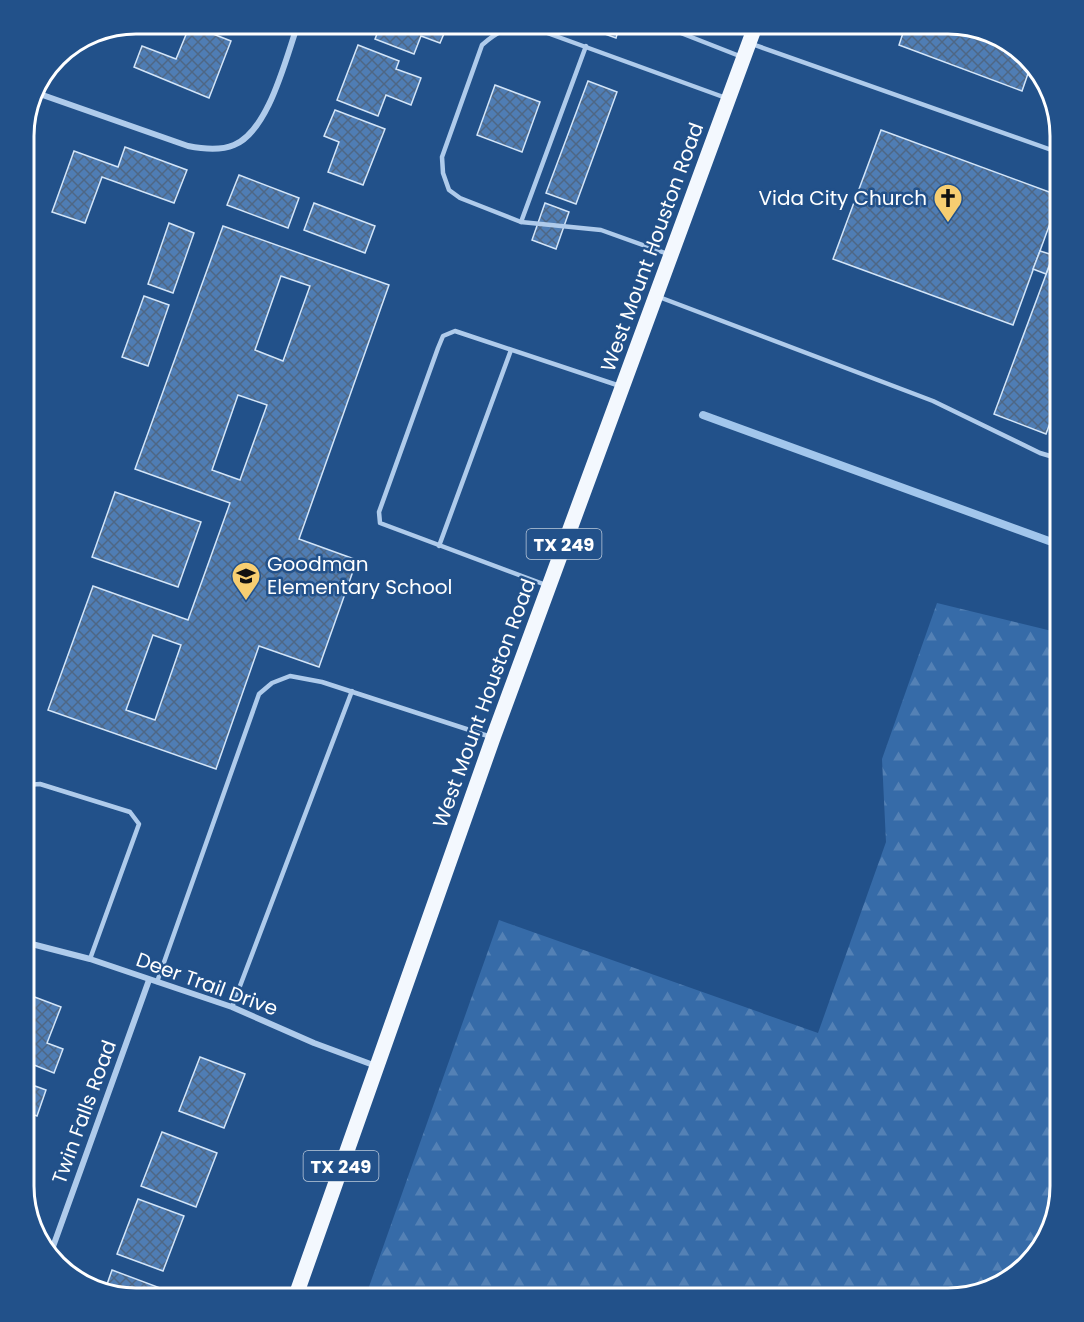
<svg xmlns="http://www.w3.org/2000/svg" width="1084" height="1322" viewBox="0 0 1084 1322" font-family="Poppins,sans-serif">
	<defs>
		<pattern id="forest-firs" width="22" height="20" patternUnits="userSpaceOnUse" patternTransform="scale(1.5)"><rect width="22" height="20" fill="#366ba8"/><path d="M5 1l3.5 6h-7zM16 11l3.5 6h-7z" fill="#5481b5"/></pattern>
		<pattern id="building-cross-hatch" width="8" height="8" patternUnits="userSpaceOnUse" patternTransform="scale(1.5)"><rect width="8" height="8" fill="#4f7db4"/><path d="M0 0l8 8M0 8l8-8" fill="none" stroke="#4e6785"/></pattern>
	</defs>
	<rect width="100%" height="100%" fill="#22518a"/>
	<polygon fill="url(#forest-firs)" points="937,603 1060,633 1060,1186 1045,1242 1011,1279 948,1298 365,1298 499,920 818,1033 886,842 882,759"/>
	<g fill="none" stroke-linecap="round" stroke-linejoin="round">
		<polyline stroke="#a2c6ec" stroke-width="8" points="703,415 1060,545"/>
	</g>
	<g fill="url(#building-cross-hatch)" stroke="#d3e5f8" stroke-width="1.5" fill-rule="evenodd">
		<polygon points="381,24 448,24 440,43 421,36 414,54 375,39"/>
		<polygon points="577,24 620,24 616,38"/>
		<polygon points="906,24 955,24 1004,39 1031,65 1022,91 899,45"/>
		<polygon points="190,25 231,41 209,98 134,67 142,46 176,59"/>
		<polygon points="358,45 399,61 396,69 421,78 411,105 386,95 378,116 337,100"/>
		<polygon points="588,81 617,92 576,204 546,193"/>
		<polygon points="495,85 540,102 522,152 477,135"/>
		<polygon points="335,110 385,129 363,185 328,172 339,142 324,136"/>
		<polygon points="881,130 1060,196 1013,325 833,259"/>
		<polygon points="125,147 187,170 174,203 102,177 85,223 52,212 74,151 118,167"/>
		<polygon points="239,175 299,198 288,228 227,205"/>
		<polygon points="314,203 375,226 365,253 304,230"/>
		<polygon points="545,203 569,212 556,249 532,240"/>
		<polygon points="169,223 194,233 173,293 148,284"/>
		<path d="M223 226 389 285 299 539 357 560 319 667 259 646 216 769 48 710 93 586 188 620 230 503 135 469ZM281 276 310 286 283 361 255 350ZM238 395 267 405 240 480 212 470ZM153 635 181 645 155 720 126 710Z"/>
		<polygon points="1060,237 1060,395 1046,434 994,414"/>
		<polygon points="1040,251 1053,255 1046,274 1033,269"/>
		<polygon points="144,296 169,305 148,366 122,357"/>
		<polygon points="115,492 201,522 178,587 92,557"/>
		<polygon points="24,993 61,1007 47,1043 63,1049 54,1073 24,1061"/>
		<polygon points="200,1057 245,1074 224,1128 179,1111"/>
		<polygon points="24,1082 46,1090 37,1116 24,1111"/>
		<polygon points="162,1132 217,1153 196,1207 141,1186"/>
		<polygon points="138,1199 184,1216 163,1271 117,1254"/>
		<polygon points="112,1270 179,1295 177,1298 136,1298 105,1290"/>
	</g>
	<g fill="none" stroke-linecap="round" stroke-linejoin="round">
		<g stroke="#afcbeb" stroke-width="4.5">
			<polyline points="658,24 742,57"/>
			<polyline points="752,44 1060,153"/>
			<polyline points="521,222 586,46"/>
			<path d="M668 254 601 230 521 222 460 198 449 190 443 173 442 157 482 45C499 30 506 28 528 26L726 98"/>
			<polyline points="659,297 933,401 1040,453 1060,459"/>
			<polyline points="439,546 511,350"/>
			<polyline points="546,585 380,523 379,512 438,348 443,336 455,331 620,386"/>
			<polyline points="24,789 27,785 40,784 130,812 139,824 90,959"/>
			<polyline points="157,982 259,694 272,683 290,676 322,682 491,737"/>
			<polyline points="232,1007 352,691"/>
		</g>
		<g stroke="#afcbeb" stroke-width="6">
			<path d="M34 92 188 146C203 149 220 151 234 145 269 131 286 57 298 24"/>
			<polyline points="24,942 90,959 232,1007 314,1043 376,1066"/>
			<polyline points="50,1255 149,980"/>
		</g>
		<polyline stroke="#f3f8fe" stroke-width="15" points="295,1298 493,738 756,24"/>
	</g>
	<defs>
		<g id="church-pin" transform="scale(1.5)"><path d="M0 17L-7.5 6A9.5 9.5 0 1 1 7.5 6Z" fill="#f7ce71" stroke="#22518a"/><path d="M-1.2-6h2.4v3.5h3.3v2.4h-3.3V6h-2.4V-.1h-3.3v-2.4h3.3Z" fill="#111"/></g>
		<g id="school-pin" transform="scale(1.5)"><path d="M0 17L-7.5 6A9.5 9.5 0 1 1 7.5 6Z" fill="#f7ce71" stroke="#22518a"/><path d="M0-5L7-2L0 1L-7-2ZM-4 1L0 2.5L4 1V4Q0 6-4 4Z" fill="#111"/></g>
	</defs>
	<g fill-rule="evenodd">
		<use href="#church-pin" x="948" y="198"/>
		<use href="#school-pin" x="246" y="576"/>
	</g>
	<g text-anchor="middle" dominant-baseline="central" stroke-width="5" stroke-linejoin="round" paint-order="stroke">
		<g fill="#22518a" stroke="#bdcbdc" stroke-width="1.5">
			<rect x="526.5" y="529" width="75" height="30" rx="4.5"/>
			<rect x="303.5" y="1151" width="75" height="30" rx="4.5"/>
		</g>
		<g font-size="18" font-weight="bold" fill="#fff">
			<text x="564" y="544">TX 249</text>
			<text x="341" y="1166">TX 249</text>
		</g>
		<g font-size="20" fill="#fff" stroke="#22518a" text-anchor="end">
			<text x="927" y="198">Vida City Church</text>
			<text x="267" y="564" text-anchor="start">Goodman<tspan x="267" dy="23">Elementary School</tspan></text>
		</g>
		<g font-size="20" fill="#fff" stroke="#22518a">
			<text transform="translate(652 247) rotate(-70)">West Mount Houston Road</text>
			<text transform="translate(484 703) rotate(-70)">West Mount Houston Road</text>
			<text transform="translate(207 984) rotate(20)">Deer Trail Drive</text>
			<text transform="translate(84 1112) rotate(-70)">Twin Falls Road</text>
		</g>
	</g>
	<path d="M0 0H1084V1322H0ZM136 34H948A102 102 0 0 1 1050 136V1186A102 102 0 0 1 948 1288H136A102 102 0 0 1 34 1186V136A102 102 0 0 1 136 34Z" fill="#22518a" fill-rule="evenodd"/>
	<path fill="none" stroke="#fff" stroke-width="3" d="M136 34H948A102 102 0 0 1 1050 136V1186A102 102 0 0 1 948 1288H136A102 102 0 0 1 34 1186V136A102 102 0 0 1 136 34Z"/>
</svg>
